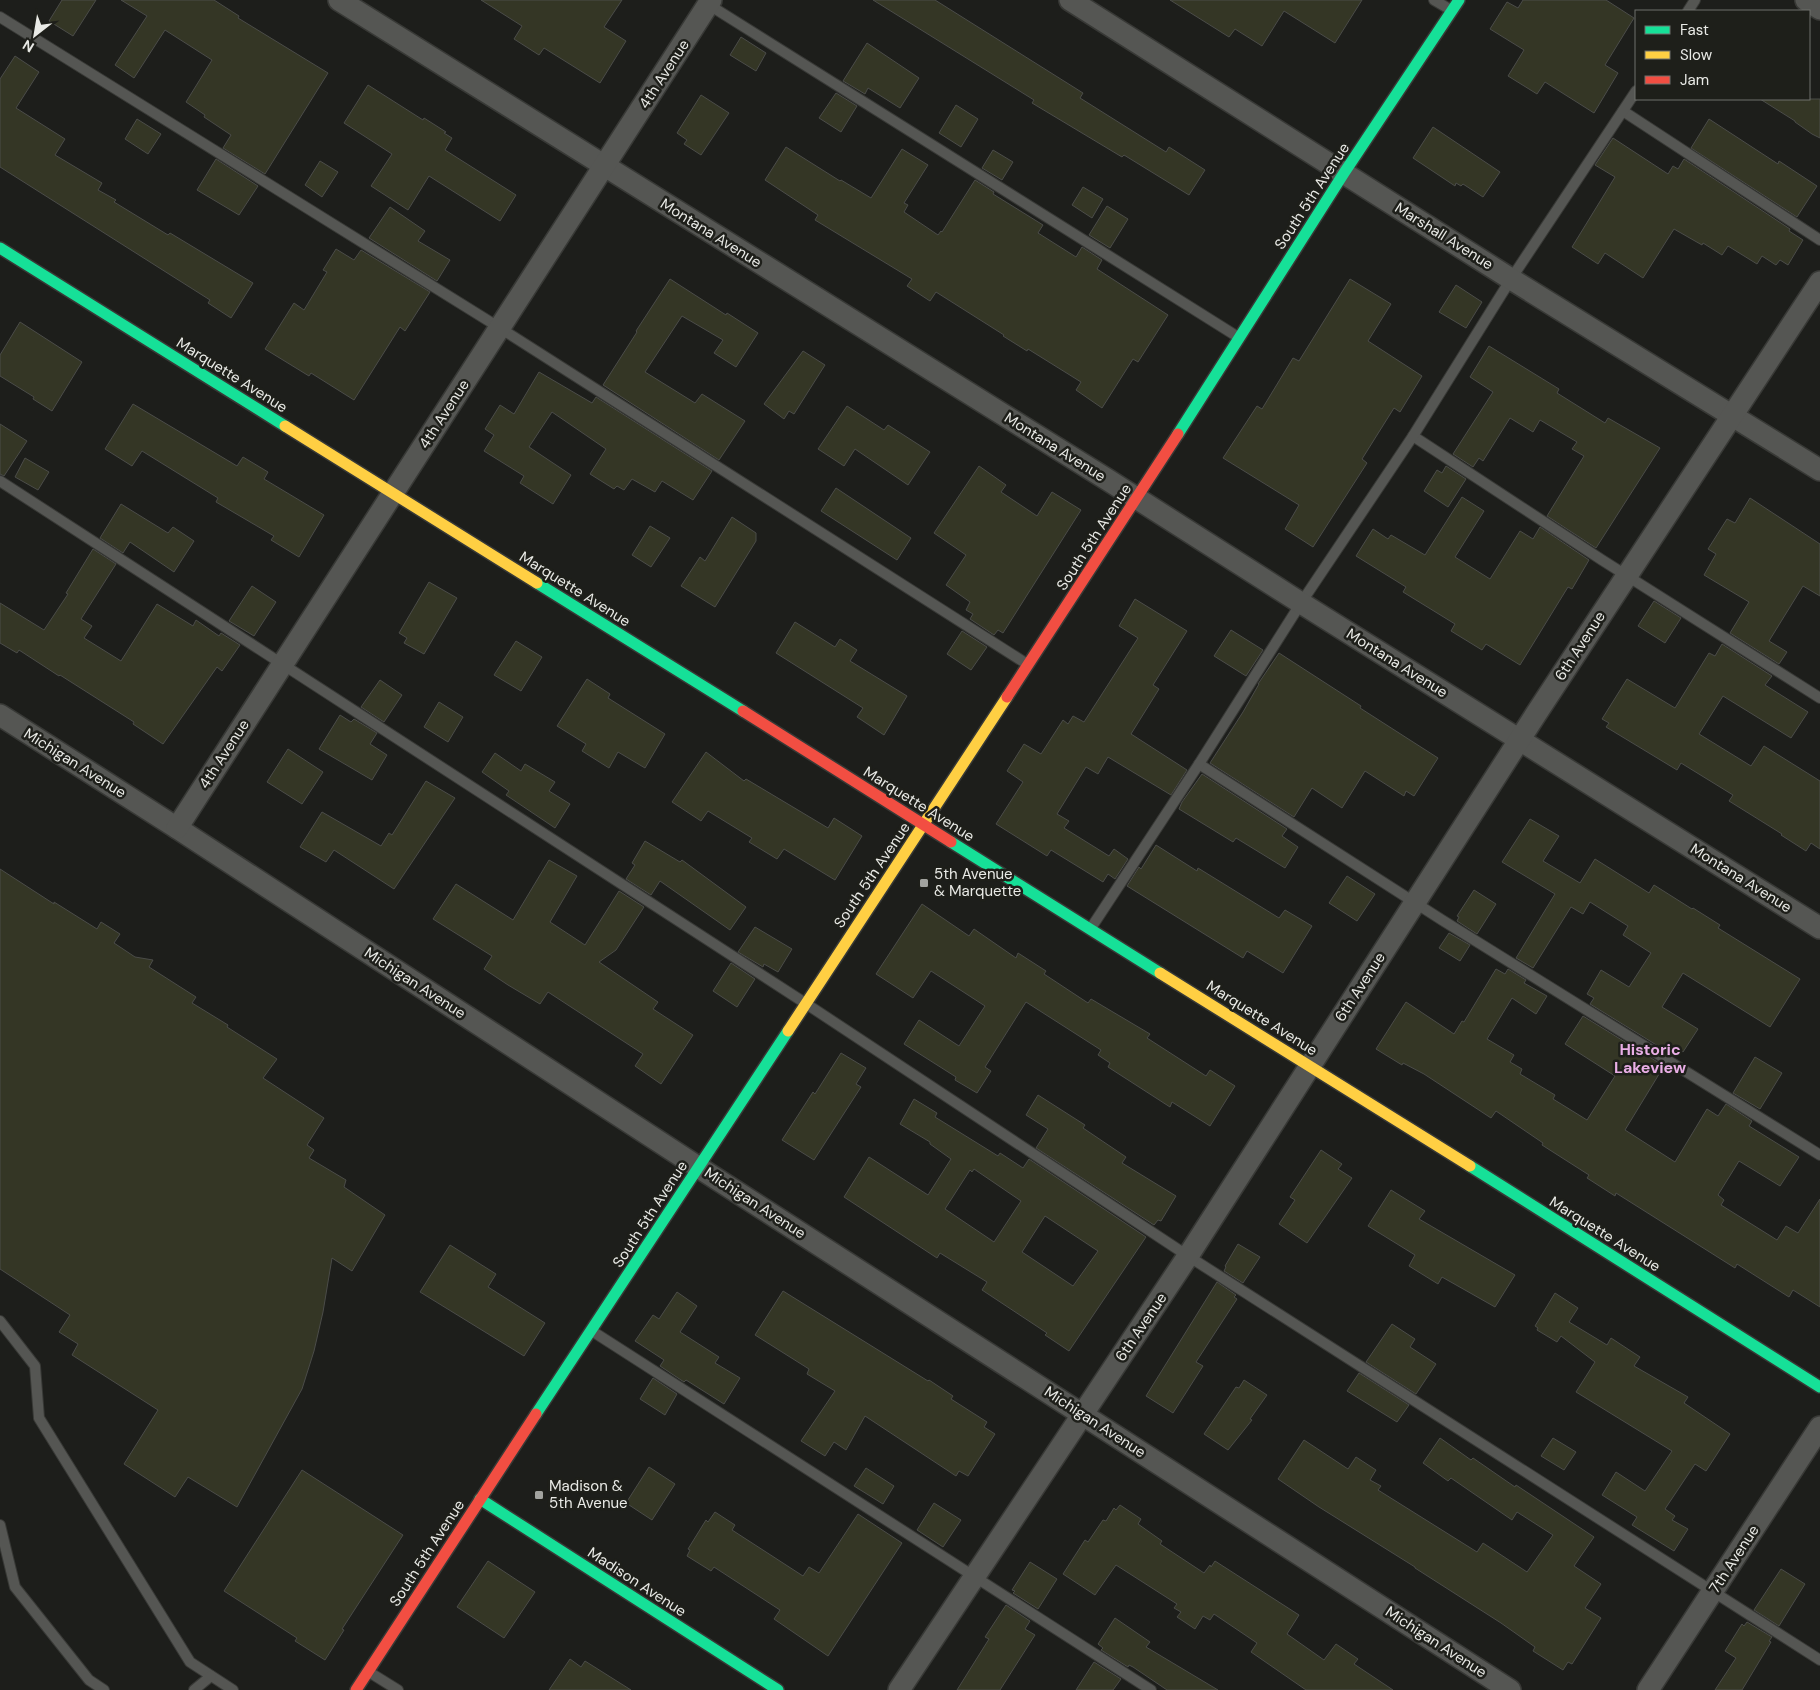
<svg xmlns="http://www.w3.org/2000/svg" width="1820" height="1690" viewBox="0 0 1820 1690" font-family="'DM Sans',sans-serif">
	<rect width="100%" height="100%" fill="#1d1e1b"/>
	<g fill="#343625" stroke="#4b4c49" fill-rule="evenodd">
		<polygon points="62,0 96,0 73,36 49,21"/>
		<polygon points="121,0 214,0 239,16 238,18 328,73 265,174 223,148 231,135 204,117 205,115 186,102 212,60 165,30 134,78 115,65 147,16"/>
		<polygon points="481,0 622,0 604,27 626,41 600,83 544,48 539,55 514,39 522,26"/>
		<polygon points="873,0 935,0 1083,93 1080,98 1166,152 1169,147 1205,170 1189,195 1124,155 1122,157 1032,103 1034,100"/>
		<polygon points="1170,0 1362,0 1335,43 1284,11 1262,46 1235,29 1229,37"/>
		<polygon points="1523,0 1606,0 1634,18 1605,65 1618,73 1594,113 1545,82 1537,94 1508,76 1524,50 1490,29 1507,2 1518,8"/>
		<polygon points="741,37 766,53 756,71 730,55"/>
		<polygon points="867,43 919,78 900,108 868,88 865,94 843,81"/>
		<polygon points="15,56 39,72 16,108 65,139 55,155 102,183 98,190 116,200 114,202 168,235 170,233 253,283 231,318 208,303 210,300 0,167 0,79"/>
		<polygon points="368,85 423,120 424,118 446,132 444,133 452,138 445,150 516,195 500,221 429,176 408,210 371,186 392,154 344,123"/>
		<polygon points="836,93 857,106 841,132 819,118"/>
		<polygon points="701,95 729,113 701,155 684,144 687,140 677,133"/>
		<polygon points="1760,99 1820,99 1820,138 1812,134 1795,122 1795,121"/>
		<polygon points="956,105 978,119 961,147 939,133"/>
		<polygon points="137,119 161,134 148,154 125,139"/>
		<polygon points="1709,119 1778,164 1779,161 1817,186 1797,217 1691,148"/>
		<polygon points="1433,127 1500,172 1483,197 1463,184 1461,186 1456,183 1455,186 1413,158"/>
		<polygon points="1613,138 1668,174 1673,166 1678,169 1684,159 1790,229 1789,231 1803,240 1788,265 1780,260 1776,265 1762,256 1757,264 1728,246 1722,255 1703,243 1702,245 1674,229 1643,278 1605,253 1598,264 1572,247 1615,177 1595,165"/>
		<polygon points="786,147 840,181 841,180 871,198 902,149 928,165 904,203 908,205 904,212 938,235 941,231 942,232 975,180 994,192 993,194 1043,225 1038,233 1076,257 1082,247 1102,260 1097,269 1168,315 1138,362 1133,359 1102,408 1076,390 1081,382 1028,349 1027,351 1003,336 1004,335 936,292 930,301 907,286 912,279 815,220 818,215 765,180"/>
		<polygon points="993,150 1013,162 1002,180 982,168"/>
		<polygon points="216,159 258,186 239,215 197,190"/>
		<polygon points="320,161 338,172 322,197 305,185"/>
		<polygon points="1083,187 1103,199 1092,218 1072,205"/>
		<polygon points="1107,206 1128,219 1110,248 1089,235"/>
		<polygon points="390,207 425,231 418,241 450,260 437,281 369,238"/>
		<polygon points="336,249 354,260 361,250 430,292 405,331 400,327 354,400 311,373 309,376 265,349 294,303 304,310 327,272 323,270"/>
		<polygon points="670,279 726,315 727,313 758,333 736,367 714,353 723,340 682,316 645,372 695,403 702,394 745,421 719,460 603,385 637,332 636,331"/>
		<polygon points="1350,279 1391,304 1368,341 1422,376 1400,412 1394,408 1362,459 1367,463 1313,547 1285,529 1299,505 1223,458 1257,406 1262,409 1293,358 1299,361"/>
		<polygon points="1456,285 1482,302 1466,328 1439,312"/>
		<polygon points="20,322 82,362 52,411 33,399 34,397 0,376 0,355"/>
		<polygon points="1489,346 1559,389 1557,393 1605,423 1608,418 1660,448 1596,548 1547,516 1584,456 1572,449 1577,442 1540,420 1533,432 1510,418 1483,461 1479,458 1473,467 1453,454 1493,392 1470,377"/>
		<polygon points="803,351 825,365 794,414 789,411 784,419 764,404"/>
		<polygon points="539,372 592,403 596,397 712,471 693,500 662,481 655,492 632,479 624,490 617,486 614,489 590,474 606,449 552,412 529,447 571,475 553,504 520,483 524,476 484,451 494,435 485,429 500,405 514,414"/>
		<polygon points="133,404 237,466 243,457 268,472 264,479 324,515 299,557 271,540 274,536 216,502 218,498 142,451 132,466 105,449"/>
		<polygon points="847,406 884,430 888,425 930,452 908,485 855,449 844,466 818,449"/>
		<polygon points="0,424 27,441 4,476 0,474"/>
		<polygon points="25,458 49,472 38,490 15,477"/>
		<polygon points="979,466 1006,485 1001,492 1037,516 1052,492 1081,510 1003,633 998,630 994,635 970,619 973,614 966,610 970,602 946,585 966,555 934,533"/>
		<polygon points="1446,466 1466,479 1448,507 1424,491 1437,470 1442,473"/>
		<polygon points="836,488 911,538 897,560 821,511"/>
		<polygon points="1462,497 1484,511 1455,557 1490,579 1520,531 1533,539 1540,527 1589,560 1572,589 1568,587 1520,665 1486,644 1482,650 1451,631 1455,624 1403,592 1406,587 1356,556 1373,529 1388,539 1391,535 1425,555"/>
		<polygon points="1750,498 1820,544 1820,596 1803,586 1769,641 1787,652 1779,664 1730,633 1749,602 1704,575 1716,554 1708,549 1727,519 1735,523"/>
		<polygon points="121,504 168,533 173,527 194,541 174,572 130,542 123,553 100,538"/>
		<polygon points="732,517 756,533 756,541 715,607 681,586 700,557 705,561"/>
		<polygon points="650,526 670,538 651,567 632,555"/>
		<polygon points="93,549 116,564 81,619 92,626 84,638 121,661 157,604 193,626 196,620 219,636 221,633 240,645 222,671 217,667 163,744 133,724 134,722 60,675 59,676 19,650 17,653 0,643 0,603 44,630 68,594 66,593"/>
		<polygon points="429,582 457,598 424,654 404,643 407,638 399,633"/>
		<polygon points="252,586 276,602 254,636 229,621"/>
		<polygon points="1135,599 1187,631 1153,685 1159,689 1131,734 1187,770 1171,795 1108,757 1098,774 1086,767 1057,814 1069,821 1064,828 1109,856 1114,849 1128,859 1115,879 1108,874 1103,882 1051,850 1047,856 996,824 1023,782 1007,771 1024,744 1041,754 1063,720 1068,724 1073,716 1084,722 1138,638 1119,626"/>
		<polygon points="1654,601 1681,618 1665,643 1638,626"/>
		<polygon points="795,622 835,647 840,639 857,650 850,661 907,696 884,735 857,717 863,708 776,653"/>
		<polygon points="1231,630 1263,650 1246,676 1214,656"/>
		<polygon points="962,631 987,647 971,670 947,654"/>
		<polygon points="516,641 542,657 521,691 494,675"/>
		<polygon points="1722,644 1772,676 1765,685 1808,712 1791,738 1723,696 1699,734 1751,766 1764,746 1820,781 1820,849 1811,843 1806,851 1781,835 1782,834 1729,801 1733,795 1681,763 1677,770 1606,727 1609,723 1602,719 1627,679 1675,708 1709,653 1715,656"/>
		<polygon points="1279,653 1361,706 1360,708 1438,758 1414,796 1406,791 1404,796 1365,771 1342,808 1312,788 1294,817 1210,763 1243,712 1259,684 1258,684"/>
		<polygon points="587,679 610,694 608,698 665,734 645,768 618,752 609,768 582,751 586,744 557,726"/>
		<polygon points="380,680 402,695 384,722 361,707"/>
		<polygon points="439,702 463,717 448,742 424,727"/>
		<polygon points="340,715 351,722 354,719 377,733 370,744 387,755 372,780 319,749"/>
		<polygon points="288,749 323,772 302,804 267,782"/>
		<polygon points="706,752 744,781 746,779 828,828 834,818 862,836 835,880 784,849 777,859 749,842 752,838 708,811 701,821 672,802"/>
		<polygon points="495,753 521,771 525,764 555,782 549,791 570,804 555,828 506,795 509,791 482,772"/>
		<polygon points="1202,774 1287,829 1282,836 1298,847 1285,868 1236,838 1233,842 1179,809 1182,802"/>
		<polygon points="426,781 455,798 394,889 334,850 326,862 300,847 322,812 381,846 389,833 392,835"/>
		<polygon points="1530,819 1559,836 1543,861 1580,883 1595,859 1649,893 1654,885 1692,909 1693,908 1720,925 1718,928 1800,979 1770,1027 1683,973 1662,1007 1698,1029 1683,1052 1676,1047 1671,1054 1590,1004 1594,998 1587,994 1601,970 1629,987 1651,953 1623,935 1628,926 1590,902 1583,914 1571,907 1533,968 1516,958 1555,894 1502,862"/>
		<polygon points="645,841 680,862 682,860 746,907 730,930 660,881 651,895 626,879 635,865 632,863"/>
		<polygon points="1156,845 1197,871 1198,868 1279,918 1285,910 1312,926 1283,973 1247,951 1243,958 1127,886 1139,867 1141,869"/>
		<polygon points="549,860 577,876 550,922 585,945 619,891 644,907 616,950 599,962 658,1002 653,1009 693,1035 661,1084 635,1066 643,1054 548,992 540,1004 508,985 484,969 492,956 433,919 456,884 513,920"/>
		<polygon points="0,869 54,904 54,902 97,929 101,922 120,934 114,943 135,957 153,960 149,967 196,997 192,1003 228,1025 227,1027 277,1059 263,1078 324,1118 307,1145 314,1150 309,1158 346,1180 344,1187 385,1215 352,1271 332,1258 323,1312 314,1351 302,1389 237,1507 188,1477 175,1497 124,1464 158,1410 72,1355 78,1344 59,1332 70,1315 0,1269"/>
		<polygon points="1347,876 1375,894 1357,921 1329,903"/>
		<polygon points="1474,890 1496,904 1477,934 1457,921 1459,917 1457,916"/>
		<polygon points="922,904 969,936 974,929 1016,958 1018,953 1046,971 1044,974 1088,1003 1091,999 1150,1034 1147,1038 1206,1076 1210,1070 1235,1086 1210,1126 1172,1102 1170,1107 1108,1067 1110,1063 1098,1055 1101,1050 1026,1002 985,1067 991,1071 977,1093 955,1080 956,1077 904,1044 919,1020 959,1046 985,1006 931,971 913,998 876,974"/>
		<polygon points="755,927 792,949 778,972 764,964 763,967 738,952"/>
		<polygon points="1449,933 1470,945 1460,961 1439,948"/>
		<polygon points="731,963 755,979 737,1007 713,991"/>
		<polygon points="1496,969 1505,974 1508,969 1526,980 1524,983 1547,996 1536,1014 1512,998 1487,1039 1514,1055 1510,1062 1522,1069 1520,1074 1555,1095 1553,1099 1587,1120 1615,1076 1565,1044 1583,1016 1664,1066 1625,1130 1675,1162 1707,1109 1718,1116 1726,1104 1752,1121 1749,1126 1799,1157 1780,1186 1739,1161 1718,1195 1724,1200 1721,1205 1777,1240 1786,1226 1798,1233 1820,1199 1820,1307 1793,1290 1789,1297 1737,1264 1735,1268 1616,1193 1615,1196 1587,1178 1589,1175 1542,1145 1543,1143 1496,1111 1491,1118 1424,1074 1403,1063 1402,1065 1376,1049 1406,1002 1454,1034 1462,1021 1464,1022"/>
		<polygon points="841,1053 866,1068 856,1084 861,1087 814,1160 782,1140 813,1092 815,1094"/>
		<polygon points="1755,1057 1782,1073 1760,1109 1733,1093"/>
		<polygon points="1038,1095 1085,1125 1083,1128 1126,1157 1122,1163 1176,1196 1161,1221 1158,1220 1154,1225 1036,1148 1048,1129 1026,1115"/>
		<path d="M914 1099 937 1113 935 1117 998 1156 1000 1153 1023 1168 1029 1159 1146 1237 1069 1351 1045 1335 1047 1333 982 1290 987 1282 940 1253 937 1258 844 1197 869 1157 928 1195 951 1159 930 1144V1142L900 1124ZM974 1169 1021 1201 994 1242 945 1209 970 1170 972 1172ZM1045 1216 1098 1251 1073 1286 1022 1252Z"/>
		<polygon points="1321,1150 1342,1164 1338,1169 1352,1178 1307,1243 1279,1224 1295,1200 1290,1197"/>
		<polygon points="1391,1190 1425,1211 1419,1219 1515,1275 1495,1307 1442,1277 1438,1284 1409,1266 1415,1255 1368,1226"/>
		<polygon points="1238,1244 1260,1257 1243,1283 1224,1271 1226,1267 1225,1266"/>
		<polygon points="450,1245 496,1274 488,1287 545,1323 524,1356 420,1292"/>
		<polygon points="1217,1282 1236,1295 1234,1297 1237,1299 1196,1362 1203,1366 1173,1413 1146,1396"/>
		<polygon points="783,1291 928,1381 929,1380 953,1396 951,1399 987,1422 984,1427 995,1434 968,1476 959,1471 956,1476 865,1416 846,1450 834,1442 825,1456 801,1441 835,1391 807,1374 809,1369 755,1335"/>
		<polygon points="677,1292 697,1306 680,1332 719,1357 715,1363 740,1378 724,1404 686,1380 684,1382 660,1366 664,1360 635,1341 653,1315 659,1319"/>
		<polygon points="1555,1293 1578,1308 1569,1322 1607,1345 1611,1338 1640,1357 1634,1366 1688,1397 1684,1403 1730,1434 1706,1471 1695,1464 1665,1509 1675,1516 1672,1520 1688,1529 1674,1551 1632,1525 1637,1517 1602,1495 1616,1472 1645,1491 1672,1451 1576,1392 1595,1362 1561,1336 1557,1342 1537,1330 1538,1328 1535,1326"/>
		<polygon points="1392,1324 1415,1339 1410,1347 1436,1364 1416,1394 1366,1362"/>
		<polygon points="1359,1373 1409,1405 1397,1422 1347,1391"/>
		<polygon points="653,1378 677,1394 665,1415 640,1399"/>
		<polygon points="1244,1380 1267,1395 1250,1419 1252,1420 1228,1450 1204,1434 1236,1387 1239,1388"/>
		<polygon points="1440,1438 1471,1460 1473,1458 1515,1487 1516,1485 1594,1537 1574,1566 1601,1584 1585,1608 1601,1618 1572,1664 1568,1662 1563,1670 1533,1651 1535,1647 1501,1623 1415,1568 1415,1567 1319,1507 1278,1479 1304,1440 1348,1469 1356,1457 1376,1470 1370,1480 1381,1486 1378,1490 1477,1552 1483,1543 1527,1572 1553,1535 1517,1512 1512,1520 1451,1478 1448,1481 1423,1463"/>
		<polygon points="1553,1438 1576,1452 1564,1470 1541,1456"/>
		<polygon points="649,1467 675,1484 652,1520 626,1503"/>
		<polygon points="866,1468 894,1486 883,1504 854,1486"/>
		<polygon points="302,1470 403,1535 342,1629 344,1630 325,1660 295,1641 297,1638 224,1591"/>
		<polygon points="934,1503 961,1520 943,1547 917,1530"/>
		<polygon points="1120,1505 1141,1519 1138,1524 1162,1541 1160,1544 1204,1573 1210,1565 1211,1567 1215,1561 1299,1615 1287,1634 1324,1660 1336,1644 1358,1659 1354,1664 1393,1690 1306,1690 1251,1652 1257,1643 1214,1614 1210,1620 1203,1616 1195,1629 1177,1617 1181,1612 1174,1608 1177,1604 1116,1565 1095,1595 1063,1574 1085,1540 1088,1542 1103,1520 1106,1521 1114,1508 1116,1510"/>
		<polygon points="715,1512 735,1525 732,1530 803,1576 809,1567 819,1573 858,1514 902,1543 828,1656 774,1619 780,1610 714,1567 711,1571 687,1556 690,1550 688,1549 706,1520 708,1522"/>
		<polygon points="488,1561 535,1592 504,1638 457,1607"/>
		<polygon points="1030,1562 1057,1579 1038,1609 1013,1593 1015,1591 1012,1590"/>
		<polygon points="1781,1569 1805,1584 1779,1626 1754,1610"/>
		<polygon points="1006,1605 1030,1621 1025,1629 1035,1635 1000,1690 957,1690 989,1639 985,1637"/>
		<polygon points="1115,1618 1150,1642 1146,1647 1218,1690 1167,1690 1133,1667 1129,1665 1128,1667 1101,1650 1103,1648 1098,1644"/>
		<polygon points="1747,1622 1772,1637 1769,1641 1771,1642 1742,1690 1715,1690 1736,1658 1725,1651 1742,1624 1744,1626"/>
		<polygon points="570,1659 581,1667 585,1661 631,1690 549,1690"/>
		<polygon points="1094,1662 1121,1679 1113,1690 1076,1690"/>
	</g>
	<g fill="none" stroke-linecap="round" stroke-linejoin="round">
		<g stroke="#383936" stroke-width="12">
			<g id="lane">
				<polyline points="1434,0 1451,10"/>
				<polyline points="706,3 1238,337"/>
				<polyline points="1688,11 1695,0"/>
				<polyline points="0,17 500,328 1027,664"/>
				<polyline points="1623,111 1820,240"/>
				<polyline points="1413,436 1602,560 1820,698"/>
				<polyline points="0,481 805,1003 1188,1256 1820,1660"/>
				<polyline points="1199,764 1442,920 1820,1155"/>
				<polyline points="1091,928 1199,764 1301,603 1413,436 1511,279 1636,91"/>
				<polyline points="0,1321 35,1366 39,1418 190,1662 233,1690"/>
				<polyline points="592,1331 1151,1690"/>
				<polyline points="0,1525 15,1587 89,1680 104,1690"/>
				<polyline points="369,1672 398,1690"/>
				<polyline points="194,1690 211,1676"/>
			</g>
		</g>
		<g stroke="#383936" stroke-width="24">
			<g id="street">
				<polyline points="339,0 1108,480 1301,603 1820,928"/>
				<polyline points="1070,0 1511,279 1820,470"/>
				<polyline points="1806,0 1820,9"/>
				<polyline points="0,715 177,828 698,1167 1510,1690"/>
				<polyline points="177,828 711,0"/>
				<polyline points="899,1690 1188,1256 1536,714 1820,282"/>
				<polyline points="1648,1690 1820,1427"/>
			</g>
		</g>
		<g stroke="#383936" stroke-width="14">
			<g id="fast">
				<polyline points="0,248 285,426"/>
				<polyline points="1178,434 1344,173 1459,0"/>
				<polyline points="537,583 743,711"/>
				<polyline points="951,842 1160,973"/>
				<polyline points="1470,1166 1820,1387"/>
				<polyline points="536,1414 788,1031"/>
				<polyline points="480,1499 778,1690"/>
			</g>
		</g>
		<g stroke="#383936" stroke-width="14">
			<g id="slow">
				<polyline points="285,426 537,583"/>
				<polyline points="1160,973 1470,1166"/>
				<polyline points="788,1031 1007,697"/>
			</g>
		</g>
		<g stroke="#383936" stroke-width="14">
			<g id="jam">
				<polyline points="1007,697 1178,434"/>
				<polyline points="743,711 951,842"/>
				<polyline points="356,1690 536,1414"/>
			</g>
		</g>
		<use href="#lane" stroke="#555653" stroke-width="10"/>
		<use href="#street" stroke="#555653" stroke-width="21"/>
		<use href="#fast" stroke="#16e098" stroke-width="11"/>
		<use href="#slow" stroke="#ffcf43" stroke-width="11"/>
		<use href="#jam" stroke="#f24e42" stroke-width="11"/>
	</g>
	<g fill="#a2a39f" stroke="#1e1f1a" stroke-width="2">
		<rect x="919" y="878" width="10" height="10" rx="2.5"/>
		<rect x="534" y="1490" width="10" height="10" rx="2.5"/>
	</g>
	<g text-anchor="middle" dominant-baseline="central" stroke-width="5" stroke-linejoin="round" paint-order="stroke">
		<g font-size="15" fill="#e9eae6" stroke="#1e1f1a">
			<text transform="translate(664 74) rotate(-57)">4th Avenue</text>
			<text transform="translate(1312 196) rotate(-57)">South 5th Avenue</text>
			<text transform="translate(711 233) rotate(32)">Montana Avenue</text>
			<text transform="translate(1444 236) rotate(32)">Marshall Avenue</text>
			<text transform="translate(232 375) rotate(32)">Marquette Avenue</text>
			<text transform="translate(444 414) rotate(-57)">4th Avenue</text>
			<text transform="translate(1055 447) rotate(32)">Montana Avenue</text>
			<text transform="translate(1094 537) rotate(-57)">South 5th Avenue</text>
			<text transform="translate(575 589) rotate(32)">Marquette Avenue</text>
			<text transform="translate(1580 646) rotate(-57)">6th Avenue</text>
			<text transform="translate(1397 663) rotate(32)">Montana Avenue</text>
			<text transform="translate(224 754) rotate(-57)">4th Avenue</text>
			<text transform="translate(75 763) rotate(32)">Michigan Avenue</text>
			<text transform="translate(919 804) rotate(32)">Marquette Avenue</text>
			<text transform="translate(872 875) rotate(-56)">South 5th Avenue</text>
			<text transform="translate(1741 878) rotate(32)">Montana Avenue</text>
			<text transform="translate(415 983) rotate(33)">Michigan Avenue</text>
			<text transform="translate(1360 987) rotate(-57)">6th Avenue</text>
			<text transform="translate(1262 1018) rotate(32)">Marquette Avenue</text>
			<text transform="translate(755 1203) rotate(33)">Michigan Avenue</text>
			<text transform="translate(650 1214) rotate(-57)">South 5th Avenue</text>
			<text transform="translate(1605 1234) rotate(32)">Marquette Avenue</text>
			<text transform="translate(1141 1327) rotate(-56)">6th Avenue</text>
			<text transform="translate(1095 1422) rotate(33)">Michigan Avenue</text>
			<text transform="translate(427 1553) rotate(-57)">South 5th Avenue</text>
			<text transform="translate(1734 1559) rotate(-57)">7th Avenue</text>
			<text transform="translate(637 1582) rotate(33)">Madison Avenue</text>
			<text transform="translate(1436 1642) rotate(33)">Michigan Avenue</text>
		</g>
		<g font-size="15" fill="#e9eae6" stroke="#1e1f1a" text-anchor="start">
			<text x="934" y="874">5th Avenue<tspan x="934" dy="17">&amp; Marquette</tspan></text>
			<text x="549" y="1486">Madison &amp;<tspan x="549" dy="17">5th Avenue</tspan></text>
		</g>
		<g font-size="16" font-weight="bold" fill="#e9aee6" stroke="#1e1f1a">
			<text x="1650" y="1049">Historic<tspan x="1650" dy="18">Lakeview</tspan></text>
		</g>
	</g>
	<rect x="1635" y="10" width="175" height="90" fill="#1e1f1a" stroke="#6f706c"/>
	<rect x="1645" y="26" width="25" height="8" fill="#16e098" stroke="#6f706c"/>
	<text x="1680" y="35" font-size="15" fill="#e9eae6">Fast</text>
	<rect x="1645" y="51" width="25" height="8" fill="#ffcf43" stroke="#6f706c"/>
	<text x="1680" y="60" font-size="15" fill="#e9eae6">Slow</text>
	<rect x="1645" y="76" width="25" height="8" fill="#f24e42" stroke="#6f706c"/>
	<text x="1680" y="85" font-size="15" fill="#e9eae6">Jam</text>
	<g transform="translate(35 35) rotate(211)" stroke="#1e1f1a" stroke-width="4" paint-order="stroke">
	<path d="M0-4L9 19L0 12L-9 19Z" fill="#e9eae6"/>
	<text y="-8" font-size="14" font-weight="bold" text-anchor="middle" fill="#e9eae6">N</text>
	</g>
</svg>
